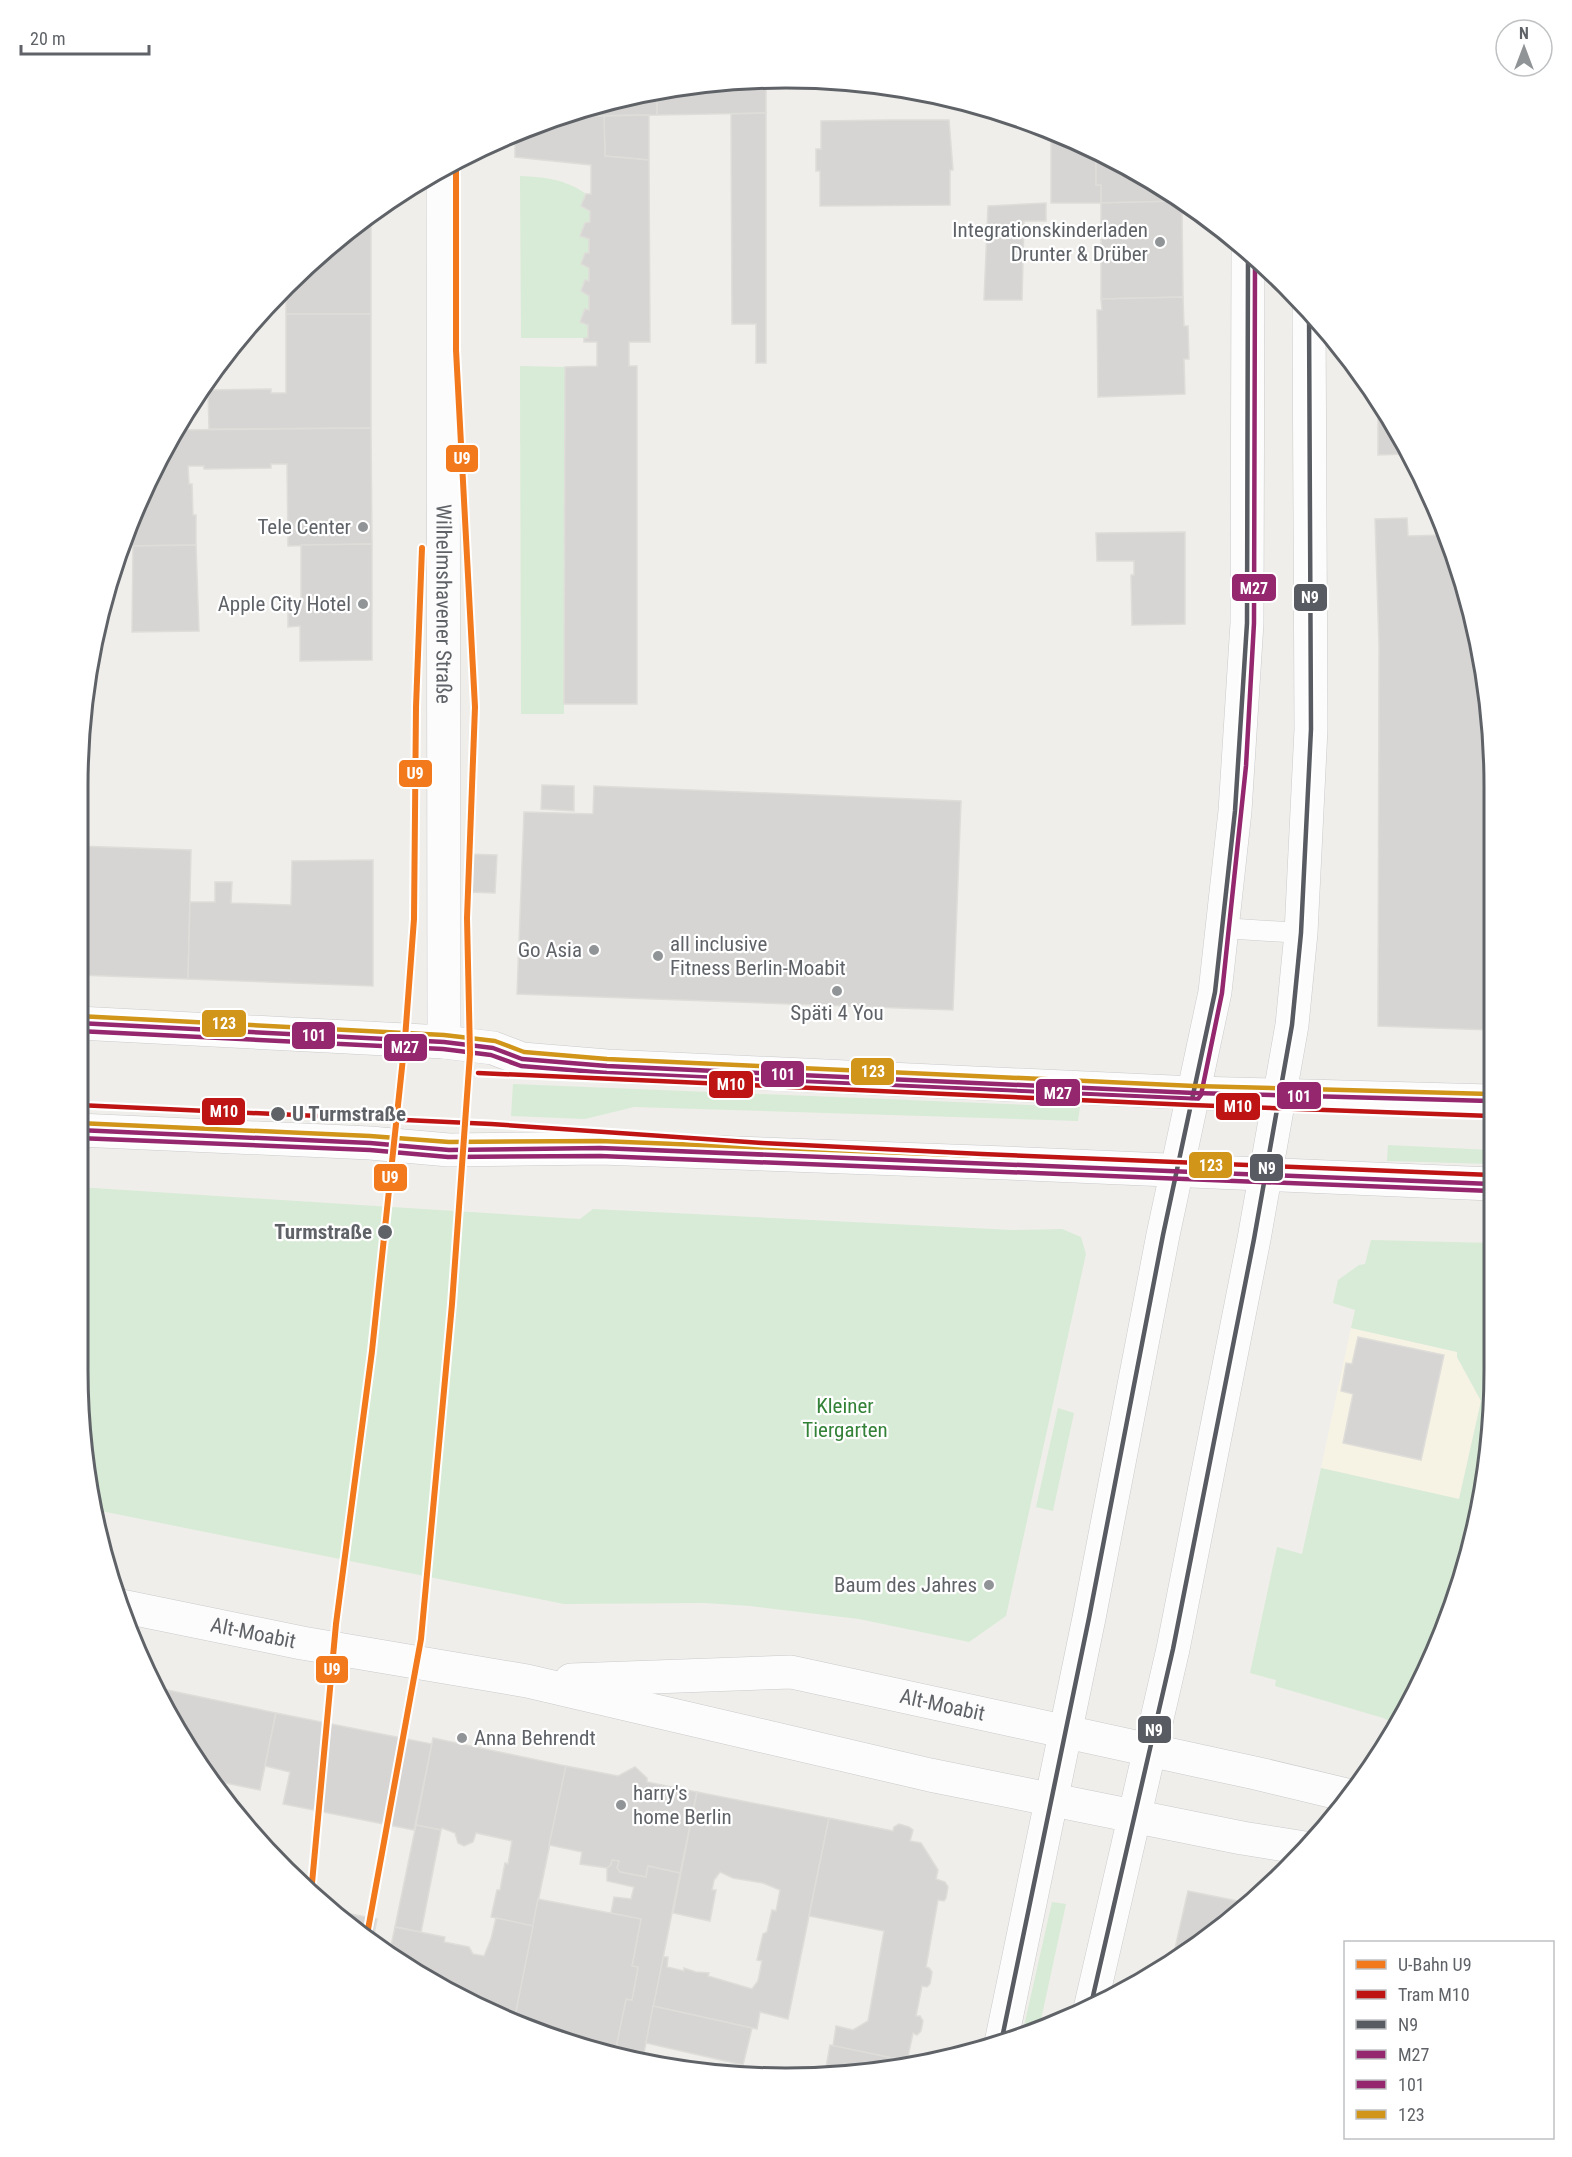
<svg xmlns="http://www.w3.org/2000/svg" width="1572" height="2157" viewBox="0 0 1572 2157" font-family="'Roboto Condensed',sans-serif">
	<rect width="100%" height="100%" fill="#efeeea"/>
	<polygon fill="#f7f3e4" points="1351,1328 1458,1352 1457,1357 1481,1401 1459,1499 1321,1468"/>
	<g fill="#d8ebd6">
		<path d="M520 176C545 177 565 179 586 194L581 206 590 211V222L585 223 581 235 589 239V253H585L581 264 589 268V281L581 291 589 296V310L585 309 580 322 588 325V338H521Z"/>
		<polygon points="520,366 565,367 564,714 521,714"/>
		<polygon points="513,1084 1080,1107 1078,1121 634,1107 585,1119 511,1116"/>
		<polygon points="1388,1145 1491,1150 1491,1164 1387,1161"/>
		<polygon points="78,1187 563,1218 580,1219 593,1209 1012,1230 1062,1229 1081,1237 1086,1254 1006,1616 969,1642 859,1619 750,1606 705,1603 564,1604 96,1510 78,1371"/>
		<polygon points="1371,1240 1491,1243 1493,1417 1470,1554 1421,1684 1396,1724 1383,1718 1275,1686 1276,1680 1250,1673 1277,1547 1302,1554 1321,1468 1459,1499 1481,1401 1457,1357 1457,1352 1351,1328 1355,1310 1333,1303 1338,1280 1359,1265 1365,1264"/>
		<polygon points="1058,1408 1074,1413 1053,1511 1036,1507"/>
		<polygon points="1052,1902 1066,1904 1039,2029 1022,2035"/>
	</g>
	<g fill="#d6d5d3" stroke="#deddd9" stroke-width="1.5">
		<polygon points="766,82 766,113 657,115 657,93 694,84"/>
		<polygon points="657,93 657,115 557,116 559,115"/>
		<polygon points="766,113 766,363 756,363 756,324 732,324 731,114"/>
		<polygon points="649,115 649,160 605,156 604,116"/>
		<polygon points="557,116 604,116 605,156 649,160 650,342 629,342 629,366 637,366 637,704 564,704 565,367 597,366 597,342 584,342 584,338 588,338 588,325 580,322 585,309 589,310 589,296 581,291 585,280 589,281 589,268 581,264 585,253 589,253 589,239 580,236 585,223 590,222 590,211 581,206 586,194 591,194 591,165 515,157 515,135"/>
		<polygon points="889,120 949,120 953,170 950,170 950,205 820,206 820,171 816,171 816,149 821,149 821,121"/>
		<polygon points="1051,133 1096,150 1096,185 1101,185 1101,203 1051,203"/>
		<polygon points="1096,150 1099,151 1180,201 1101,203 1101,185 1096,185"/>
		<polygon points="1180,201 1182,203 1182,211 1183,297 1101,299 1101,203"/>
		<polygon points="1046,203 1046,221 1024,221 1022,300 984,300 988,206"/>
		<polygon points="371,217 371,314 286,314 286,287 319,253"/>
		<polygon points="1183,297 1184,326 1188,326 1189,359 1184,359 1185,394 1098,397 1097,310 1102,310 1101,299"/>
		<polygon points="286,314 371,314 371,428 209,429 208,390 271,389 271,393 286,393"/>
		<polygon points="1378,408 1408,454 1378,455"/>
		<polygon points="371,428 372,544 288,546 287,464 271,464 271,468 204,469 204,466 188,466 189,484 192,484 193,515 196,515 196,545 123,546 132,515 175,430"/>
		<polygon points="1407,518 1408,536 1444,535 1470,602 1488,693 1490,1030 1378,1026 1379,645 1375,519"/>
		<polygon points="1185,532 1185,624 1132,625 1131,575 1134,575 1134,561 1097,561 1096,533"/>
		<polygon points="372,544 372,660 300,661 300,626 288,627 288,608 301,608 301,545"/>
		<polygon points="196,545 199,631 132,632 133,546"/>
		<polygon points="542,785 574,786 574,811 541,809"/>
		<polygon points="594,786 961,801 953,1010 517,994 524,812 593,814"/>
		<polygon points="78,846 191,850 188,979 78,975"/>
		<polygon points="466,854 497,855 495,893 465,892"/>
		<polygon points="373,860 373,986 188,979 190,902 215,902 215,882 232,882 231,903 291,905 292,861"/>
		<polygon points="1358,1337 1444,1355 1421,1460 1343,1443 1353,1394 1341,1391 1346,1363 1352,1364"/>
		<polygon points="153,1687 276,1713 260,1790 211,1780 197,1764"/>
		<polygon points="276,1713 432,1744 414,1830 283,1804 290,1772 265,1766"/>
		<polygon points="433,1738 566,1766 533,1926 491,1917 497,1890 500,1890 505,1863 508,1864 512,1841 476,1833 473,1842 464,1846 458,1843 455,1833 442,1828 441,1830 416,1825"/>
		<polygon points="566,1766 618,1776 635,1767 647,1778 647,1782 697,1792 680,1873 648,1866 646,1877 620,1872 617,1868 619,1861 612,1860 611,1865 607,1868 580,1864 582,1852 549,1845"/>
		<polygon points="697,1792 829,1818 788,2019 760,2012 757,2029 653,2006 663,1957 668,1957 667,1967 684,1971 684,1968 696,1972 709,1973 708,1976 752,1989 758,1981 762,1961 757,1960 763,1934 767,1932 772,1910 776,1911 780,1890 763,1883 733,1878 720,1872 714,1880 712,1890 716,1890 710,1921 673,1913"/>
		<polygon points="829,1818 893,1831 894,1827 899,1824 909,1827 913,1830 910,1841 921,1843 938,1870 936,1879 945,1882 948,1887 946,1898 944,1901 938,1900 926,1967 929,1968 932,1972 930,1984 927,1987 922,1986 916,2016 920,2016 923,2021 921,2031 917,2035 913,2033 907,2061 833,2046 836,2026 853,2030 868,2021 884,1931 809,1916"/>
		<polygon points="416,1825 441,1830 421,1932 395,1927"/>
		<polygon points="612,1860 619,1861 617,1868 620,1872 646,1877 648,1866 680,1873 642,2063 614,2057 626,1999 632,2000 638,1967 632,1966 641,1919 611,1913 614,1897 631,1899 634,1887 607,1881 607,1868 611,1865"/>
		<polygon points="1188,1891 1252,1904 1173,1957"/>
		<polygon points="538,1899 641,1919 632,1966 638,1967 632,2000 626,1999 614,2057 602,2055 514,2021"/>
		<polygon points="330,1910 377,1919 373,1939"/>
		<polygon points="496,1918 533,1926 514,2021 473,2006 390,1951 395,1927 445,1937 444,1942 469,1947 473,1954 484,1956 491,1939"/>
		<polygon points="653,2006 752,2028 743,2065 646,2043"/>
		<polygon points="830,2045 907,2061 906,2067 879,2073 825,2073"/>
	</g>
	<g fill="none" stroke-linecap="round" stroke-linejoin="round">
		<g stroke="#cbcccc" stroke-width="21">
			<polyline id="lane" points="1222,928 1301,933"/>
		</g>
		<g stroke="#cbcccc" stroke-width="34">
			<g id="street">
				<path id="s1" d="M443 168 444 1042"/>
			</g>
		</g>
		<g stroke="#cacacb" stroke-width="34">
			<g id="secondary">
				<polyline points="78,1023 444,1042 493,1048 522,1059 607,1066 1194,1093 1490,1101"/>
				<polyline points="78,1130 370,1143 449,1150 600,1148 1006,1163 1491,1184"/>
				<path id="s2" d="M121 1606 302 1643 527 1681 930 1775 1242 1838 1305 1848"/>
				<path id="s3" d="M571 1680 791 1672 1255 1773 1351 1796"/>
				<polyline points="1090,2009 1173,1649 1254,1239 1292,1025 1301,933 1311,729 1309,311"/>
				<polyline points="1001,2043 1089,1618 1163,1235 1215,992 1235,811 1247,623 1248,253"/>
			</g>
		</g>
		<use href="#lane" stroke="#fdfcfc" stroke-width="20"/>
		<use href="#street" stroke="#fdfcfc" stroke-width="33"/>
		<use href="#secondary" stroke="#fdfcfc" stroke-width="33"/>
		<g stroke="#fff" stroke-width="9">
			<g id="bus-1">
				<polyline points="1090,2009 1173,1649 1254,1239 1292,1025 1301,933 1311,729 1309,311"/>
				<polyline points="1001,2043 1089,1618 1163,1235 1215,992 1235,811 1247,623 1248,253"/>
			</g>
		</g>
		<g stroke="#fff" stroke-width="9">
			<g id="bus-2">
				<polyline points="78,1031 443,1049 491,1055 521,1066 607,1073 1198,1099 1201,1095 1222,993 1246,766 1254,623 1255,260"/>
				<polyline points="78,1138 370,1150 448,1157 600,1156 1491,1191"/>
			</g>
		</g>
		<g stroke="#fff" stroke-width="9">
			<g id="bus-3">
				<polyline points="78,1023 444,1042 493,1048 522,1059 607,1066 1194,1093 1490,1101"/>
				<polyline points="78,1130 370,1143 449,1150 600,1148 1491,1184"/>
			</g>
		</g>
		<g stroke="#fff" stroke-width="9">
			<g id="bus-4">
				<polyline points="78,1016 444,1035 495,1041 524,1052 607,1059 1194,1086 1490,1094"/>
				<polyline points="78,1123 370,1136 449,1142 600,1141 1491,1176"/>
			</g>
		</g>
		<use href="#bus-1" stroke="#595b62" stroke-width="4.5"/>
		<use href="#bus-2" stroke="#95276e" stroke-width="4.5"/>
		<use href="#bus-3" stroke="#95276e" stroke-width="4.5"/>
		<use href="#bus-4" stroke="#d1951a" stroke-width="4.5"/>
		<g stroke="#fff" stroke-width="9">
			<g id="tram-1">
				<polyline points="478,1073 1191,1105 1491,1116"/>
				<polyline points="78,1105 491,1124 762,1143 982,1154 1491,1175"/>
			</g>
		</g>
		<use href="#tram-1" stroke="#be1414" stroke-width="4.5"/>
		<g stroke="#fff" stroke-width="10">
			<g id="metro-1">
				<polyline points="311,1894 336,1624 372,1351 405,1039 414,919 416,707 422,548"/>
				<polyline points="367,1935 421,1639 452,1304 470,1054 467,918 475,707 456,350 456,162"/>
			</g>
		</g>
		<use href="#metro-1" stroke="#f3791d" stroke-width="6"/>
	</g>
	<g fill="#919496" stroke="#fff" stroke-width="2">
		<circle cx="1160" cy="242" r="6"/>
		<circle cx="363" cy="527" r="6"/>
		<circle cx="363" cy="604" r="6"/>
		<circle cx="594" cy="950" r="6"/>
		<circle cx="658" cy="956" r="6"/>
		<circle cx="837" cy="991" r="6"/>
		<circle cx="989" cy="1585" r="6"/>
		<circle cx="462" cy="1738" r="6"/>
		<circle cx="621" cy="1805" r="6"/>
	</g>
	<g fill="#5f6368" stroke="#fff" stroke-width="2">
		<circle cx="278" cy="1114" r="8"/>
		<circle cx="385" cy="1232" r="8"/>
	</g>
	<g text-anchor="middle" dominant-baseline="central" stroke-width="4.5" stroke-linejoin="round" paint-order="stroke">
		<g font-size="21" fill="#5f6368" stroke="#fff" text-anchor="end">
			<text x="1148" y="230">Integrationskinderladen<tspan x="1148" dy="24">Drunter &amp; Drüber</tspan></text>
			<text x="351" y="527">Tele Center</text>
			<text x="351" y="604">Apple City Hotel</text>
			<text x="670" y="944" text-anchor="start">all inclusive<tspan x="670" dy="24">Fitness Berlin-Moabit</tspan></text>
			<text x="582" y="950">Go Asia</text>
			<text x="837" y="1013" text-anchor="middle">Späti 4 You</text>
			<text x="977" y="1585">Baum des Jahres</text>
			<text x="474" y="1738" text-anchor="start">Anna Behrendt</text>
			<text x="633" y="1793" text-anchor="start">harry's<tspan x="633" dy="24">home Berlin</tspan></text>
		</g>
		<g font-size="21" fill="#5f6368" stroke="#fff">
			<text stroke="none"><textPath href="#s1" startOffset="436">Wilhelmshavener Straße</textPath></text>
			<text stroke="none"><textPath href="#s2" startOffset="135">Alt-Moabit</textPath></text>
			<text stroke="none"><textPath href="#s3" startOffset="375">Alt-Moabit</textPath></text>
		</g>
		<g font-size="21" font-weight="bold" fill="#5f6368" stroke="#fff" text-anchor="start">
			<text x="292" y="1114">U Turmstraße</text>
			<text x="372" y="1232" text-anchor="end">Turmstraße</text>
		</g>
		<g font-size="21" fill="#348238" stroke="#fff">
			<text x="845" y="1406">Kleiner<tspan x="845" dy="24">Tiergarten</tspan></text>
		</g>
	</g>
	<path d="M0 0H1572V2157H0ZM786 88H786A698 698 0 0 1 1484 786V1370A698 698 0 0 1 786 2068H786A698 698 0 0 1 88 1370V786A698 698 0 0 1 786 88Z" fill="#fff" fill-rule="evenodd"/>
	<path fill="none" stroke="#5f6368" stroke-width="3" d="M786 88H786A698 698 0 0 1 1484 786V1370A698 698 0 0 1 786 2068H786A698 698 0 0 1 88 1370V786A698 698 0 0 1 786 88Z"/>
	<g stroke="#fff" stroke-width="2">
		<rect x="445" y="444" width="34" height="29" rx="6" fill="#f3791d"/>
		<rect x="1231" y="573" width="46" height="29" rx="6" fill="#95276e"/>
		<rect x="1293" y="583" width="35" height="29" rx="6" fill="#595b62"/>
		<rect x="398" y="759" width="35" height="29" rx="6" fill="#f3791d"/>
		<rect x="201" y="1009" width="46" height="29" rx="6" fill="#d1951a"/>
		<rect x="291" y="1021" width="45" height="29" rx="6" fill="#95276e"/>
		<rect x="383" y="1033" width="45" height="29" rx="6" fill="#95276e"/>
		<rect x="850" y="1057" width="45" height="29" rx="6" fill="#d1951a"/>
		<rect x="760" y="1060" width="45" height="28" rx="6" fill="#95276e"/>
		<rect x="708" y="1070" width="46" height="29" rx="6" fill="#be1414"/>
		<rect x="1035" y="1078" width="46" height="29" rx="6" fill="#95276e"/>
		<rect x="1276" y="1081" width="46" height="29" rx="6" fill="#95276e"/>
		<rect x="1215" y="1092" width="46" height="29" rx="6" fill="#be1414"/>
		<rect x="201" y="1097" width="45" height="29" rx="6" fill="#be1414"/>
		<rect x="1188" y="1151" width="45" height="28" rx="6" fill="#d1951a"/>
		<rect x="1249" y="1153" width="35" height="29" rx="6" fill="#595b62"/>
		<rect x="373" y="1163" width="35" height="29" rx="6" fill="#f3791d"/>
		<rect x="315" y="1655" width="34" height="29" rx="6" fill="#f3791d"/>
		<rect x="1137" y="1715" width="35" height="29" rx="6" fill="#595b62"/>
	</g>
	<g font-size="16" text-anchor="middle" font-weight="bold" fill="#fff">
		<text x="462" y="464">U9</text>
		<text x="1254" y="594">M27</text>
		<text x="1310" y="603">N9</text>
		<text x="415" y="779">U9</text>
		<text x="224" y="1029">123</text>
		<text x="314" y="1041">101</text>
		<text x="405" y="1053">M27</text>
		<text x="873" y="1077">123</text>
		<text x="783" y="1080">101</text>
		<text x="731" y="1090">M10</text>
		<text x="1058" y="1099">M27</text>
		<text x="1299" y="1102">101</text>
		<text x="1238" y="1112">M10</text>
		<text x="224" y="1117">M10</text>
		<text x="1211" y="1171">123</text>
		<text x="1267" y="1174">N9</text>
		<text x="390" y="1183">U9</text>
		<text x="332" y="1675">U9</text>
		<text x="1154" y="1736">N9</text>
	</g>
	<rect x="1344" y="1941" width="210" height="198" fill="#ffffff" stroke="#bfc1c3" stroke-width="1.5"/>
	<rect x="1356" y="1960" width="30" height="9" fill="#f3791d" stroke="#bfc1c3" stroke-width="1.5"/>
	<text x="1398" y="1971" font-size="18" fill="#5f6368">U-Bahn U9</text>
	<rect x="1356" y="1990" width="30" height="9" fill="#be1414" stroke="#bfc1c3" stroke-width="1.5"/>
	<text x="1398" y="2001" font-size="18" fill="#5f6368">Tram M10</text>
	<rect x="1356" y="2020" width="30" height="9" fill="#595b62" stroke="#bfc1c3" stroke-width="1.5"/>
	<text x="1398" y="2031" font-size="18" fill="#5f6368">N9</text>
	<rect x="1356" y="2050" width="30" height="9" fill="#95276e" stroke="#bfc1c3" stroke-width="1.5"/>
	<text x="1398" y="2061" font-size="18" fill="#5f6368">M27</text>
	<rect x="1356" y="2080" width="30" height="9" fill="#95276e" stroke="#bfc1c3" stroke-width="1.5"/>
	<text x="1398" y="2091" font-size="18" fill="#5f6368">101</text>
	<rect x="1356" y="2110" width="30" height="9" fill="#d1951a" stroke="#bfc1c3" stroke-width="1.5"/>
	<text x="1398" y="2121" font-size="18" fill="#5f6368">123</text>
	<g transform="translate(1524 48)"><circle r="28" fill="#ffffff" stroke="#bfc1c3" stroke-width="1.5"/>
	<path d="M0-4.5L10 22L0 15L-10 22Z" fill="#919496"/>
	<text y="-9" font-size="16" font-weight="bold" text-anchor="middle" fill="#5f6368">N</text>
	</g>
	<path d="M21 45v9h128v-9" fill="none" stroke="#5f6368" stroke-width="3"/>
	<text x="30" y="45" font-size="18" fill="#5f6368" stroke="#ffffff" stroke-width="4.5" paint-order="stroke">20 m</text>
</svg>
